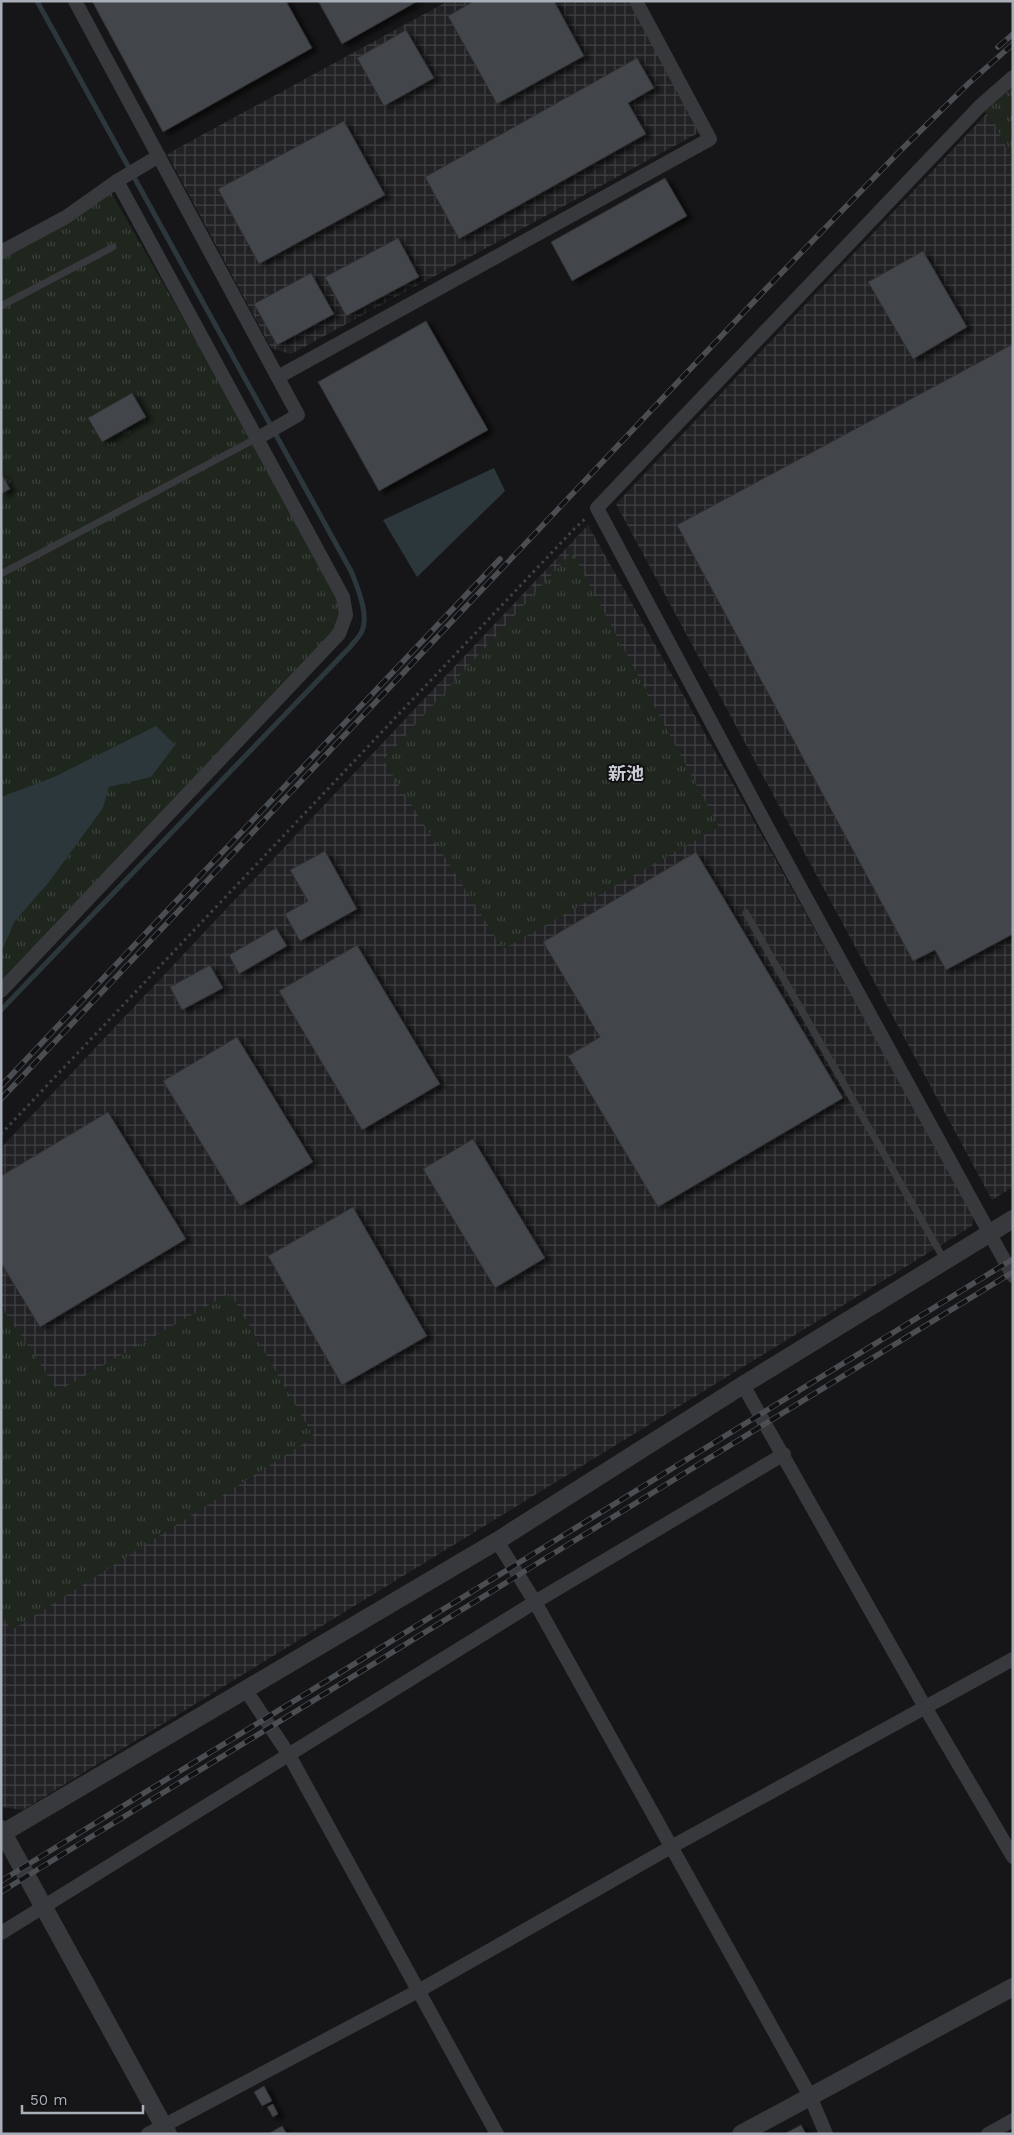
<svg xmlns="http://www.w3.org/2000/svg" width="1014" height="2135" viewBox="0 0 1014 2135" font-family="'Work Sans','Noto Sans JP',sans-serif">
	<defs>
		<pattern id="industrial-grid" width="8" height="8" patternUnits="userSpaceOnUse" patternTransform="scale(1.25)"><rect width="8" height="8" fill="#222225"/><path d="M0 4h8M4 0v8" fill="none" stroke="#3f4043"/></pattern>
		<pattern id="grass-tufts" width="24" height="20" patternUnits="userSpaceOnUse" patternTransform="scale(1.25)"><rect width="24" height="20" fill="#1e261e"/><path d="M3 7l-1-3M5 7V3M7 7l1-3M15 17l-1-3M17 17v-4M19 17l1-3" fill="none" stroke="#3c433d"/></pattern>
		<filter id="shadow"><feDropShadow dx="5.5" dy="3" stdDeviation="2.5" flood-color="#0009"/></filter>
	</defs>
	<rect width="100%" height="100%" fill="#161618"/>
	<g fill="url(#industrial-grid)">
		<polygon points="448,1 628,1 700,132 291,354 271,348 167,154"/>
		<polygon points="1013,86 1013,1187 992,1200 616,504"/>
		<polygon points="588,525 974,1214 972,1226 23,1810 1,1807 1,1148"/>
	</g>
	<g fill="url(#grass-tufts)">
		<polygon points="1013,77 1013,161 994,123 980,106"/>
		<polygon points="108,187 343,597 344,622 1,981 1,247"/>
		<polygon points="572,552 719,827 503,949 383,760"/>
		<polygon points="230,1293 314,1437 12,1630 1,1615 1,1306 58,1391"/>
	</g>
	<g fill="#2c373c">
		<polygon points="494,468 505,491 417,577 383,520"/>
		<polygon points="156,726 175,745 151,777 109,787 103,808 49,882 14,922 1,953 1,797 54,777"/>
	</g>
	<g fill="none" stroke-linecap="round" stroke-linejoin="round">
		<path stroke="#2c373c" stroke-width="5" d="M1 1010 351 646C354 642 358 638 361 633 370 617 358 589 352 573L37 1"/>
	</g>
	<g fill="#424448" stroke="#303034" filter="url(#shadow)">
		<polygon points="92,1 286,1 312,48 163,132"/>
		<polygon points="318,1 418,1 342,44"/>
		<polygon points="474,1 554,1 584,56 497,104 448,16"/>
		<polygon points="406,30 434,78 384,106 357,58"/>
		<polygon points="637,58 654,88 628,103 646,134 459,239 425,177"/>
		<polygon points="344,121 385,195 259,264 218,189"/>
		<polygon points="665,178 687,216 572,281 551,242"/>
		<polygon points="398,238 419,277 346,316 325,277"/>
		<polygon points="923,251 967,327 913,359 868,282"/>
		<polygon points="311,273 334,314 277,345 254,304"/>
		<polygon points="426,321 488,430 379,491 318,382"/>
		<polygon points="1013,344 1013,934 946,970 935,950 913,961 677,525"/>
		<polygon points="132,393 146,417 102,442 88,418"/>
		<polygon points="1,473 10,489 1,494"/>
		<polygon points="325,851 357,909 300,941 285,914 308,901 290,870"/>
		<polygon points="696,852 843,1098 658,1207 568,1056 600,1037 543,942"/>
		<polygon points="276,928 287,946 239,974 229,955"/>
		<polygon points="357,945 440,1084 362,1130 279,991"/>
		<polygon points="210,965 223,988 182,1010 170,987"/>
		<polygon points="237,1037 313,1162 240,1206 163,1081"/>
		<polygon points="108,1112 186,1239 40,1327 1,1263 1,1176"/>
		<polygon points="473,1139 545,1258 495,1288 423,1169"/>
		<polygon points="353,1207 427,1336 342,1385 268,1256"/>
		<polygon points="264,2086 272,2101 262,2106 254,2092"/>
		<polygon points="273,2104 278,2114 273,2117 267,2107"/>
		<polygon points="801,2125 806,2134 784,2134"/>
		<polygon points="282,2126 287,2134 268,2134"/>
	</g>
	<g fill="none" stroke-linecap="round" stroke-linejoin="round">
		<polyline stroke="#3d4044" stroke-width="3" stroke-dasharray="2.5 4" stroke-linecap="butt" points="1,1134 575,528 587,517"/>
		<g stroke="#37393d" stroke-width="7">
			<polyline points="1,306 113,247"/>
			<polyline points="1,574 257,438"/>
			<polyline points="746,913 945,1261"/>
		</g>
		<g stroke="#37393d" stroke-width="14">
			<polyline points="75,1 298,415 258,438"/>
			<polyline points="1013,77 980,106 597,508 764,821 1013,1276"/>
			<polyline points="117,181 159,156"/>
			<polyline points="1,252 66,217 117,181 343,597 346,615 339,634 1,991"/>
			<polyline points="278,377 710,139 636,1"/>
			<polyline points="743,1385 925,1707 1013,1857"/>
			<polyline points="497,1541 535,1602 810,2096 826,2134"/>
			<polyline points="245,1689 289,1755 497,2134"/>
			<polyline points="1,1933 535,1602 784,1454"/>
			<polyline points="148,2134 420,1990 671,1847 1013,1659"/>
			<polyline points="988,2134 1013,2120"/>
		</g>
		<g stroke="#37393d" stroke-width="18">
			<polyline points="1,1829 168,2134"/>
			<polyline points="3,1833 497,1541 743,1385 1013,1219"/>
			<polyline points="741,2134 1013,1987"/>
		</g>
		<g stroke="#4a4d52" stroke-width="5.5">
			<g id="rail">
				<polyline points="998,47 1013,34"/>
				<polyline points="1,1086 500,559"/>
				<polyline points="1,1099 762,293 899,152 969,83 1013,44"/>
				<polyline points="1,1881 1013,1259"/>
				<polyline points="1,1892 1013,1272"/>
			</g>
		</g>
		<use href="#rail" stroke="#111113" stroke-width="4" stroke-dasharray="11" stroke-linecap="butt"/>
	</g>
	<g text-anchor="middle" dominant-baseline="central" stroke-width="4" stroke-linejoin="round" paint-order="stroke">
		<g font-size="18" font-weight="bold" fill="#c9cdd4" stroke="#111113">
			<text x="626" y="773">新池</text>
		</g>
	</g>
	<rect width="1014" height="2135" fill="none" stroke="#a8afb8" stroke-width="5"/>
	<path d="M22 2105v8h121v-8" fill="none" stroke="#a8afb8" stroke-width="2.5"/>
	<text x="30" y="2105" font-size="15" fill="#a8afb8" stroke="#111113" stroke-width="4" paint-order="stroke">50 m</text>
</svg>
